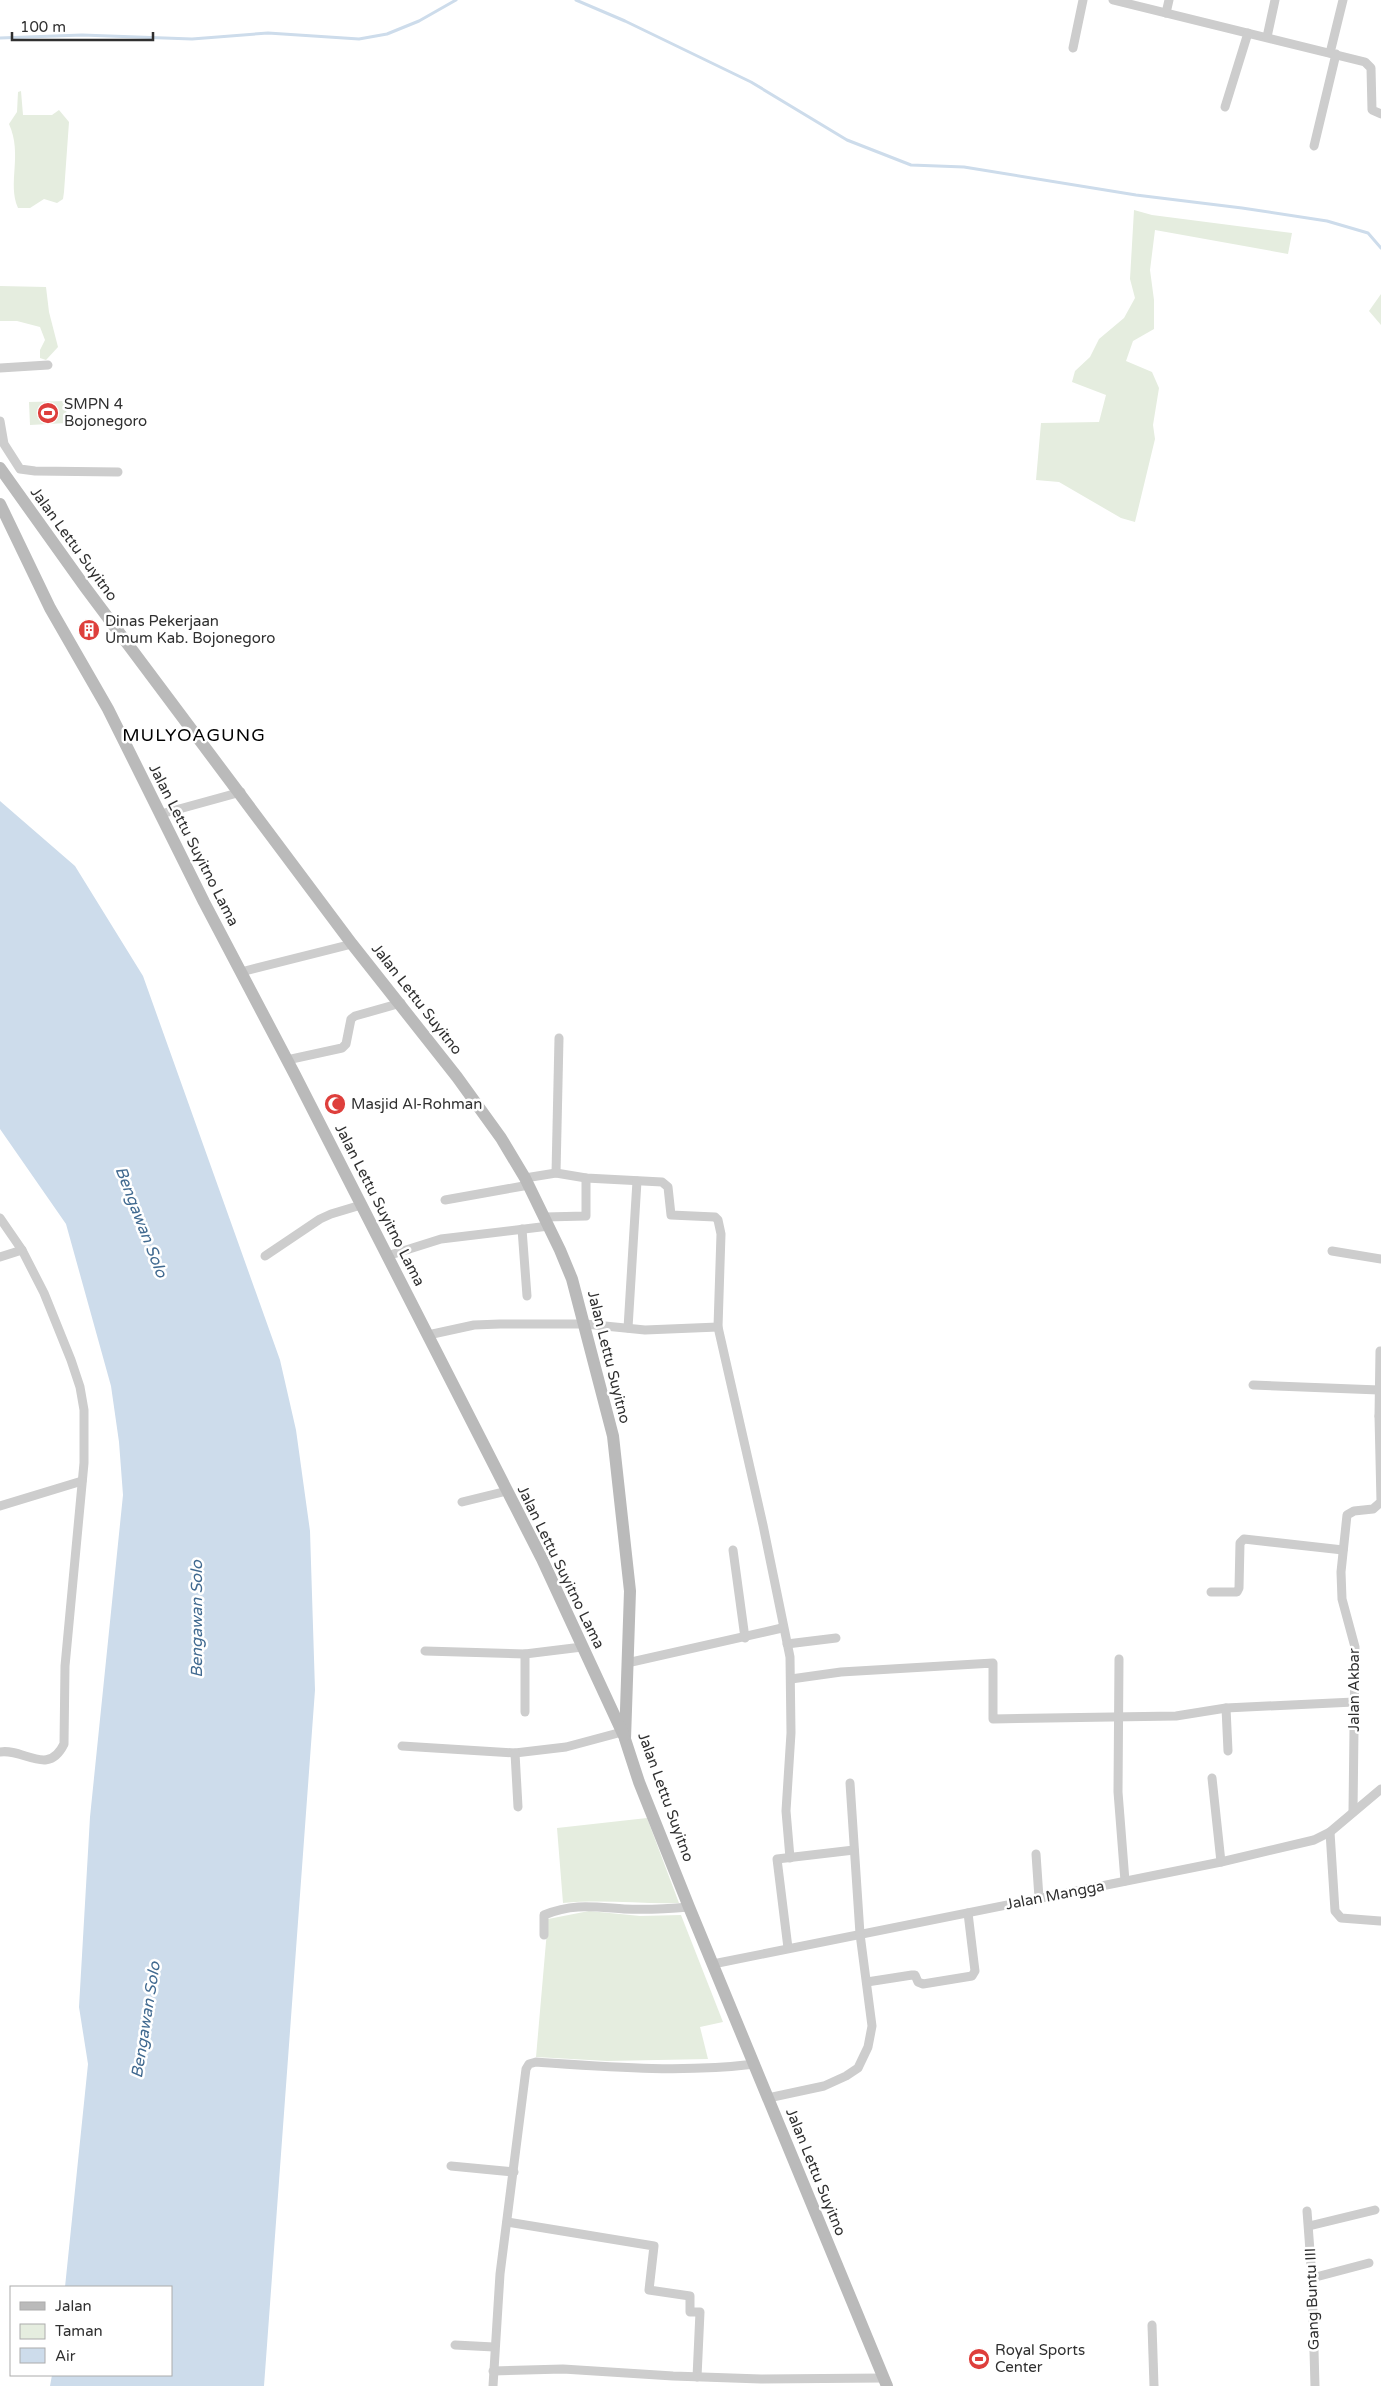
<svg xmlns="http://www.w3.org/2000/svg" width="1381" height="2386" viewBox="0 0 1381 2386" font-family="'Varela Round',sans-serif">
	<rect width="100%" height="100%" fill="#fff"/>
	<g fill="#e5eddf">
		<path d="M21 91 23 115H52L59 110 69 122 64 192 63 199 57 203 44 199 30 208H18C7 183 23 155 9 124L17 112 18 92Z"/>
		<polygon points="1134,210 1152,215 1292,233 1288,254 1155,230 1150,270 1154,300 1154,329 1133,341 1126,361 1152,372 1159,388 1153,425 1155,439 1135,522 1121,518 1059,482 1036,480 1041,423 1099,422 1106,395 1072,382 1075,371 1090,357 1099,339 1124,318 1135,298 1130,279"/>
		<polygon points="0,286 46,287 49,312 58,347 46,360 40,358 40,350 45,340 40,327 17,321 0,321"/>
		<polygon points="1381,294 1381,325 1369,311"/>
		<polygon points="66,401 67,423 30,425 29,402"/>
		<path d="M647 1818 679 1903C640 1904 601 1899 563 1903L557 1828Z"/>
		<polygon points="589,1911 640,1916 681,1915 723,2022 700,2027 708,2059 607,2061 536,2057 548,1919"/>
	</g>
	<polygon fill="#cddceb" points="0,801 75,866 143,976 280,1360 296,1430 310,1531 315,1690 264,2386 50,2386 52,2375 171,2375 171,2287 65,2287 88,2064 79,2007 90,1817 123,1495 119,1442 111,1386 66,1224 0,1129"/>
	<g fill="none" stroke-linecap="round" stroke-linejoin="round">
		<g stroke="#cddceb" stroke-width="3">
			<polyline points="576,0 625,21 751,82 847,140 911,165 964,167 1136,195 1242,208 1327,221 1368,233 1381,248"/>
			<polyline points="0,38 82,35 192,39 268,33 359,39 387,34 419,21 456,0"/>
		</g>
		<g stroke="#cdcdcd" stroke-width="9">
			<polyline points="1113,0 1365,62 1371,68 1372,110 1381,114"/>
			<polyline points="1166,13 1169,0"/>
			<polyline points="1267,37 1275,0"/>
			<polyline points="1073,48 1083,0"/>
			<polyline points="1330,53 1343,0"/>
			<polyline points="1225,107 1248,33"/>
			<polyline points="1314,146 1336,54"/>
			<polyline points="0,368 48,365"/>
			<polyline points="0,421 4,444 20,469 35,471 118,472"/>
			<polyline points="161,814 241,792"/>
			<polyline points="241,972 352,944"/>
			<polyline points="287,1060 342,1048 346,1044 351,1019 355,1016 401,1003"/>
			<polyline points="556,1173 559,1038"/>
			<polyline points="525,1178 556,1173 586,1178 662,1182 668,1187 671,1215 715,1217 718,1220 721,1234 718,1327 763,1525 790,1657 791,1733 786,1811 790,1858"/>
			<polyline points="445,1200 529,1185"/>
			<polyline points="545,1217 586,1216 586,1178"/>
			<path d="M0 1218 22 1250 44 1293 71 1360 80 1387 84 1410V1463L65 1666 64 1744C48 1777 24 1748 0 1752"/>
			<polyline points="522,1229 527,1296"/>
			<polyline points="1332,1251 1381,1259"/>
			<polyline points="265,1256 320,1219 331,1214 361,1205"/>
			<polyline points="387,1256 441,1239 549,1226"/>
			<polyline points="0,1257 22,1250"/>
			<polyline points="628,1328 637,1181"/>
			<polyline points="428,1335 474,1325 500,1324 585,1324 645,1330 718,1327"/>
			<polyline points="1253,1385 1379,1390"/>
			<polyline points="1379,1416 1380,1351"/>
			<polyline points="462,1502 507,1491"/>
			<polyline points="0,1506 82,1481"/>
			<polyline points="733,1550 745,1638"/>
			<polyline points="1211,1592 1237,1592 1239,1588 1240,1543 1244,1539 1343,1550"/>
			<polyline points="787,1644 836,1638"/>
			<polyline points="425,1651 525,1654 582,1647"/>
			<polyline points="1119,1659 1118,1792 1125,1881"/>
			<polyline points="627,1663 782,1628"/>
			<polyline points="791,1679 841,1672 993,1663 993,1719 1176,1716 1226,1708 1354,1702"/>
			<polyline points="1226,1708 1228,1751"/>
			<polyline points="525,1712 525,1654"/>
			<polyline points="402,1746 515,1753 566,1747 622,1732"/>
			<polyline points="515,1753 518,1807"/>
			<polyline points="1212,1778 1221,1862"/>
			<polyline points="1353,1812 1355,1647 1342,1599 1341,1572 1347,1515 1354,1511 1373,1509 1381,1502 1379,1416 1381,1416"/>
			<polyline points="1330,1832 1335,1911 1341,1918 1380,1921"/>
			<polyline points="1036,1854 1039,1898"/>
			<path d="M544 1935V1915C573 1903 594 1907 624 1909 646 1910 667 1909 689 1907"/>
			<polyline points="788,1948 777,1859 854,1850"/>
			<polyline points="713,1964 1221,1862 1314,1840 1330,1832 1381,1789"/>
			<polyline points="867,1982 912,1975 915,1975 918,1982 923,1984 972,1976 975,1971 974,1963 968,1913"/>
			<polyline points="768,2098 824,2086 846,2076 858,2068 868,2047 872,2026 860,1934 850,1783"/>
			<polyline points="451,2166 514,2172"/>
			<polyline points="1307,2211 1312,2278 1315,2386"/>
			<polyline points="507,2222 654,2246 649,2290 690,2296 690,2312 700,2312 697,2377"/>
			<polyline points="1309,2226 1375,2210"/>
			<polyline points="1312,2278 1369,2263"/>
			<polyline points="1152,2325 1154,2386"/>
			<polyline points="455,2345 494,2347"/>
			<polyline points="493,2371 563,2369 673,2376 761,2379 884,2378"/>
			<path d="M493 2386 500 2274 526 2069 529 2064 536 2062C609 2067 682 2073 755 2064"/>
		</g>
		<g stroke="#bababa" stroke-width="12">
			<polyline points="0,468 85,587 352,944 457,1077 501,1138 525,1178 560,1250 572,1279 613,1436 630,1591 625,1739 639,1782 689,1907 887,2386"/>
			<polyline points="0,504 50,608 108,709 204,902 295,1075 542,1559 624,1736"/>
		</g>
	</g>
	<defs>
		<g id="stadium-disc" transform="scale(1.125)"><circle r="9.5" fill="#de3f3c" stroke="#fff"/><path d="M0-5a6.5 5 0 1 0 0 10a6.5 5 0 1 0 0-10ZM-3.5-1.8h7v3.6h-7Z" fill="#fff"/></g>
		<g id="building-disc" transform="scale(1.125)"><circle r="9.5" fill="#de3f3c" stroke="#fff"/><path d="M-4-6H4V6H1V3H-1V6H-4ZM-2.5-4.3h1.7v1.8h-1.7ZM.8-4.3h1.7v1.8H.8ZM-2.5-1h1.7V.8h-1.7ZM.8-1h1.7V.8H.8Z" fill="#fff"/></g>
		<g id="mosque-disc" transform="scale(1.125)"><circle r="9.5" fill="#de3f3c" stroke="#fff"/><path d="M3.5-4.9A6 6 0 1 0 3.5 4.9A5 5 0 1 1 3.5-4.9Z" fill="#fff"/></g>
	</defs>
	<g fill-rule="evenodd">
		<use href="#stadium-disc" x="48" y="413"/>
		<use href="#building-disc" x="89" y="630"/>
		<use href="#mosque-disc" x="335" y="1104"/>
		<use href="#stadium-disc" x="979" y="2359"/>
	</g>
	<g text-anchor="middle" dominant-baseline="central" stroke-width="5" stroke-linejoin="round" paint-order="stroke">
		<g font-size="15" fill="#303030" stroke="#fff" text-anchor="start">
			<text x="64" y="404">SMPN 4<tspan x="64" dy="17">Bojonegoro</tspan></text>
			<text x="105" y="621">Dinas Pekerjaan<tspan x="105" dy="17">Umum Kab. Bojonegoro</tspan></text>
			<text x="351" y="1104">Masjid Al-Rohman</text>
			<text x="995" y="2350">Royal Sports<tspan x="995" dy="17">Center</tspan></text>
		</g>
		<g font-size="15" fill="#303030" stroke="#fff">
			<text transform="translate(74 544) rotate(54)">Jalan Lettu Suyitno</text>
			<text transform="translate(194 845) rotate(63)">Jalan Lettu Suyitno Lama</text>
			<text transform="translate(417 999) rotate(52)">Jalan Lettu Suyitno</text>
			<text transform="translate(380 1205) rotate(63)">Jalan Lettu Suyitno Lama</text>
			<text transform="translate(609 1357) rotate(76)">Jalan Lettu Suyitno</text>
			<text transform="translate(561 1567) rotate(64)">Jalan Lettu Suyitno Lama</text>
			<text transform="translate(1354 1690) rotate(-90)">Jalan Akbar</text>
			<text transform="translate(666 1797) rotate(70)">Jalan Lettu Suyitno</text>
			<text transform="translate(1055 1895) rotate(-11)">Jalan Mangga</text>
			<text transform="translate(816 2172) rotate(68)">Jalan Lettu Suyitno</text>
			<text transform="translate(1312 2299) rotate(-92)">Gang Buntu III</text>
		</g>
		<g font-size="16" font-style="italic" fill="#416a90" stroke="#fff">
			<text transform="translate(141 1222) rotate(69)">Bengawan Solo</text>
			<text transform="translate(197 1619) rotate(-90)">Bengawan Solo</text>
			<text transform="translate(146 2020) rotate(-81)">Bengawan Solo</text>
		</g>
		<g font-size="18" letter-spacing="1" fill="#000" stroke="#fff">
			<text x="194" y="735">MULYOAGUNG</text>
		</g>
	</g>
	<rect x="10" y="2286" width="162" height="90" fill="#ffffff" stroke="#acacac"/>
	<rect x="20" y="2302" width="25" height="8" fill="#bababa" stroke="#acacac"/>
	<text x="55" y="2311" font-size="15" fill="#303030">Jalan</text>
	<rect x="20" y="2324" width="25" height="15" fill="#e5eddf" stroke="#acacac"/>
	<text x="55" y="2336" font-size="15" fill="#303030">Taman</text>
	<rect x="20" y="2348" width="25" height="15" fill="#cddceb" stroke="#acacac"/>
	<text x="55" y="2361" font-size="15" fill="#303030">Air</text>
	<path d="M12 32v8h141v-8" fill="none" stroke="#303030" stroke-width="2.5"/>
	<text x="20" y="32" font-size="15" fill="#303030" stroke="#ffffff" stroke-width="4" paint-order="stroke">100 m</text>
</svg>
